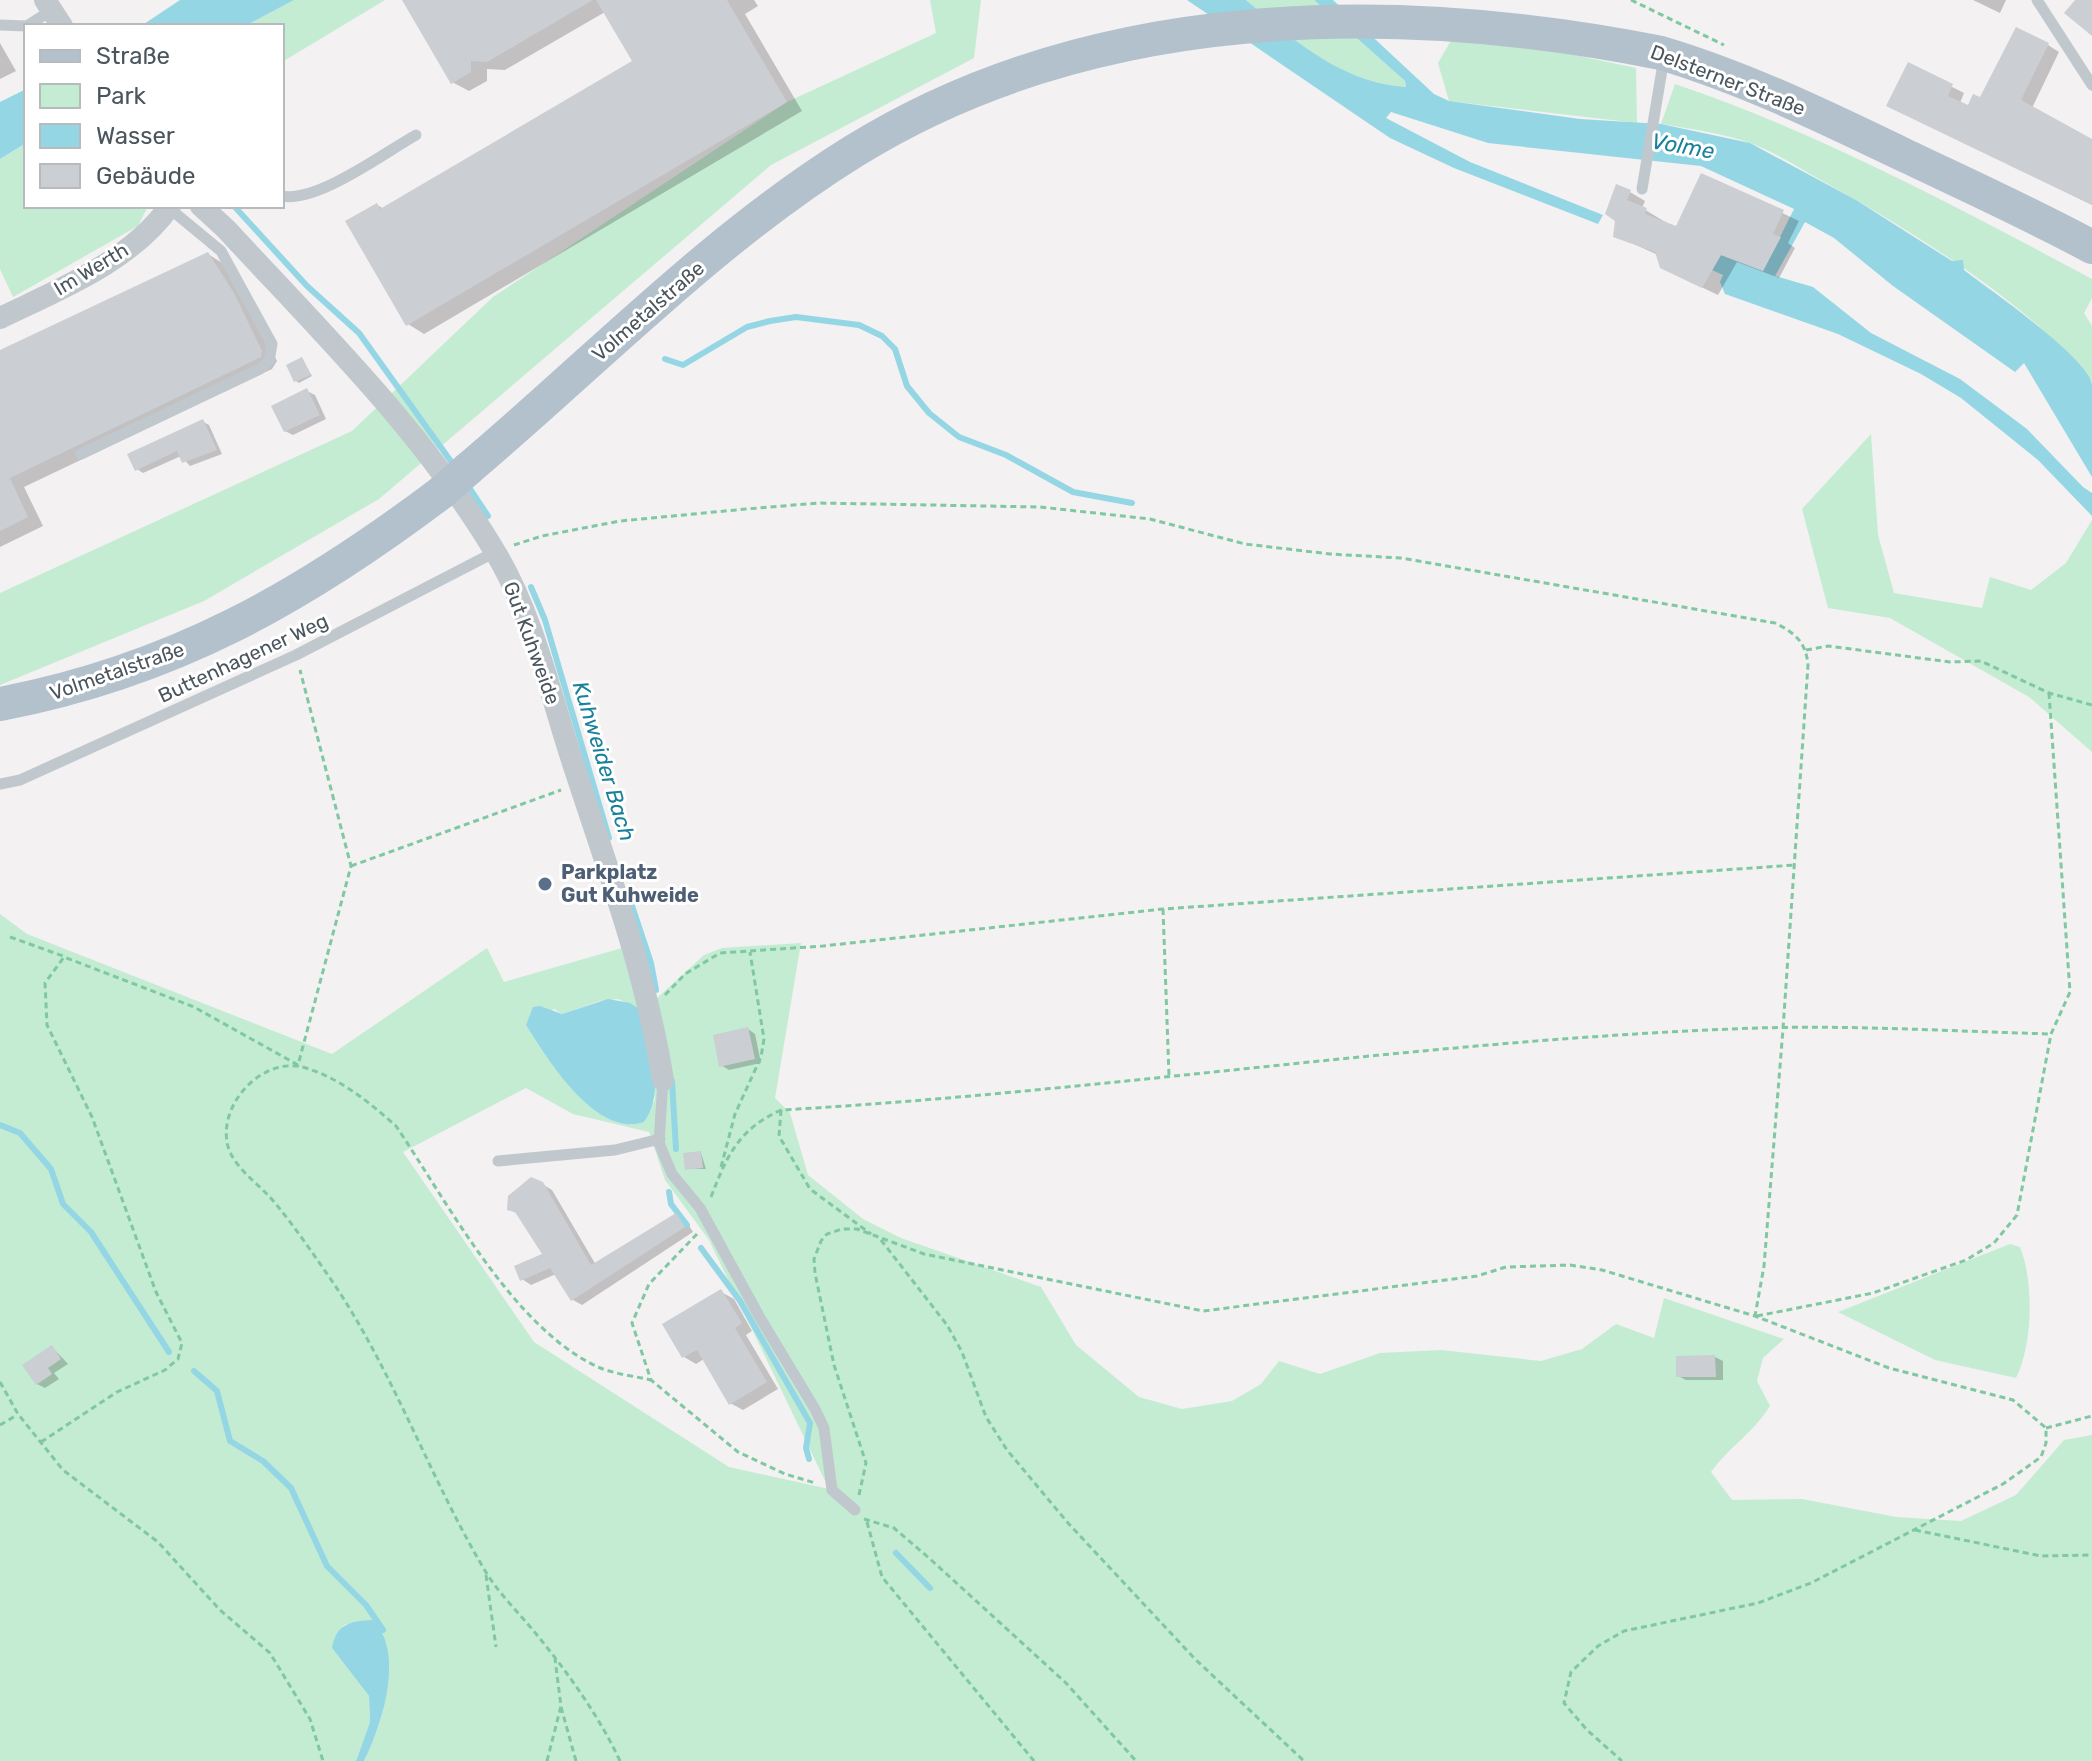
<svg xmlns="http://www.w3.org/2000/svg" width="2092" height="1761" viewBox="0 0 2092 1761" font-family="Rubik,sans-serif">
	<rect width="100%" height="100%" fill="#f3f1f1"/>
	<g fill="#c4ecd3" fill-rule="evenodd">
		<polygon points="294,0 385,0 282,62 282,26 245,26"/>
		<polygon points="930,0 981,0 974,58 771,165 379,499 204,601 0,685 0,593 352,431 493,297 787,102 936,33"/>
		<path d="M1246 0H1314L1405 81 1406 87C1342 83 1292 40 1246 0Z"/>
		<polygon points="1457,30 1636,68 1637,123 1449,101 1438,63"/>
		<path d="M1675 84C1820 133 1957 207 2092 279V298L2084 313 2092 326V382C2037 308 1907 228 1826 183 1801 169 1777 153 1750 143 1722 133 1691 129 1661 124Z"/>
		<polygon points="26,143 26,206 148,206 138,226 13,297 0,269 0,159"/>
		<polygon points="1871,434 1878,535 1894,593 1982,608 1990,577 2031,590 2066,563 2092,520 2092,752 2029,697 1890,618 1828,608 1802,509"/>
		<path d="M0 914 27 934 332 1054 487 948 504 982 622 948 655 1000 704 955 722 948 801 943 775 1098 790 1113 808 1175 863 1219 901 1238 1041 1287 1076 1345 1139 1397 1182 1409 1232 1401 1261 1384 1279 1361 1320 1374 1380 1353 1441 1350 1541 1361 1582 1349 1616 1324 1654 1338 1664 1298 1784 1339 1763 1358 1757 1381 1770 1406C1754 1432 1729 1447 1711 1472L1732 1500 1802 1499 1896 1517 1961 1521 2016 1495 2064 1440 2092 1435V1761H364C393 1700 389 1683 371 1620L344 1625 332 1648 369 1696 370 1722 356 1761H0ZM618 999 641 1010 655 1099 644 1122C598 1139 546 1058 526 1025L554 1009 562 1014 600 1001ZM526 1088 573 1114 649 1132 665 1180 709 1240 829 1489 729 1467 534 1342 403 1152Z"/>
		<path d="M2010 1244 2020 1247C2034 1282 2033 1344 2016 1378L1935 1360 1838 1312Z"/>
	</g>
	<g fill="#95d6e5">
		<polygon points="180,0 294,0 245,26 141,26"/>
		<path d="M1187 0H1246C1292 39 1342 83 1406 87L1405 81 1314 0H1333L1434 94 1449 101 1580 119 1661 124 1750 143 1856 200 1952 261 1963 260 1964 270C1990 290 2086 356 2092 384 2092 410 2092 450 2092 477L2024 363 2015 372 1893 286 1834 238 1805 222 1775 276 1813 287 1871 333 1960 379 2027 429 2083 487 2092 493V516L2038 460 1961 398 1921 374 1838 334 1725 294 1720 282 1723 275 1712 270 1721 255 1763 271 1794 209 1701 166 1488 143 1391 112 1386 118 1470 162 1603 215 1598 224 1454 168 1390 138Z"/>
		<polygon points="26,89 26,143 0,159 0,102"/>
		<path d="M608 999 630 1003 641 1010C648 1045 667 1090 644 1122 597 1139 547 1059 526 1025L533 1007 540 1006 562 1014Z"/>
		<path d="M372 1620C406 1650 382 1726 364 1761H356L370 1722 369 1696 332 1648C336 1625 349 1621 372 1620Z"/>
	</g>
	<g fill="#0003">
		<polygon points="410,0 754,0 758,6 745,14 802,111 424,334 408,324 377,205 384,209 634,62 605,12 505,70 487,69 487,81 469,91 452,82"/>
		<polygon points="1973,0 2006,0 2000,13"/>
		<polygon points="0,43 16,71 0,79"/>
		<polygon points="2048,45 2059,52 2032,108 2092,140 2092,205 1901,111 1909,65 1964,93 1960,103 1968,107"/>
		<polygon points="1702,175 1799,221 1788,243 1795,248 1779,278 1737,262 1718,295 1678,276 1658,255 1616,236 1617,220 1630,192 1645,201 1642,208 1677,229"/>
		<polygon points="208,254 230,268 277,361 272,369 24,487 43,526 0,547 0,354"/>
		<polygon points="302,359 312,376 299,383 296,381"/>
		<polygon points="307,391 315,395 326,419 293,435 285,431"/>
		<polygon points="202,421 209,425 222,454 190,466 181,456 143,473 137,469"/>
		<polygon points="748,1029 755,1034 761,1063 729,1070 721,1065"/>
		<polygon points="701,1153 706,1169 686,1169"/>
		<polygon points="542,1184 552,1190 596,1265 676,1215 686,1221 693,1232 582,1305 573,1300 556,1274 531,1285 522,1279 545,1255 519,1215 509,1209"/>
		<polygon points="721,1292 734,1299 752,1331 746,1335 778,1389 743,1410 730,1403 704,1359 696,1364 684,1357"/>
		<polygon points="52,1347 68,1364 54,1373 59,1379 45,1388 37,1384"/>
		<polygon points="1715,1357 1723,1361 1723,1380 1686,1380 1678,1376"/>
	</g>
	<g fill="none" stroke-linecap="round" stroke-linejoin="round">
		<g stroke="#95d6e5" stroke-width="6">
			<polyline points="234,206 307,286 359,333 455,467"/>
			<polyline points="665,359 683,365 747,327 770,321 796,317 859,325 882,336 895,349 907,386 929,413 959,437 1006,455 1073,492 1132,503"/>
			<polyline points="468,486 488,516"/>
			<polyline points="531,587 545,620 609,838"/>
			<polyline points="628,894 651,963 656,990"/>
			<polyline points="672,1081 676,1149"/>
			<polyline points="0,1125 20,1133 51,1169 63,1204 91,1232 169,1352"/>
			<polyline points="669,1192 671,1204 687,1225"/>
			<polyline points="701,1248 740,1301 810,1423 806,1448 809,1459"/>
			<polyline points="194,1371 217,1391 230,1441 263,1461 291,1488 327,1566 366,1605 383,1630"/>
			<polyline points="896,1553 930,1588"/>
		</g>
	</g>
	<g fill="#cbced3">
		<polygon points="402,0 593,0 487,62 471,61 471,72 451,84"/>
		<polygon points="596,0 727,0 787,102 406,326 345,221 377,203 380,209 632,61"/>
		<polygon points="2075,0 2092,0 2092,36 2064,13"/>
		<polygon points="2016,27 2049,43 2021,100 2092,139 2092,205 1886,106 1908,62 1953,84 1948,96 1968,105 1973,94 1980,97"/>
		<polygon points="1701,173 1784,210 1773,234 1781,237 1763,271 1721,255 1702,288 1660,268 1655,252 1613,237 1615,221 1605,214 1616,184 1631,190 1627,200 1647,208 1645,214 1676,226"/>
		<polygon points="208,252 234,293 262,351 261,357 10,478 28,517 0,531 0,350"/>
		<polygon points="302,357 311,375 294,382 286,365"/>
		<polygon points="307,388 320,415 284,432 271,406"/>
		<polygon points="203,419 217,450 182,463 177,451 135,471 127,454"/>
		<polygon points="748,1027 755,1059 719,1067 713,1035"/>
		<polygon points="701,1151 703,1168 685,1170 683,1153"/>
		<polygon points="531,1177 543,1182 591,1265 676,1213 685,1227 571,1301 550,1268 520,1281 514,1266 542,1254 515,1212 507,1210 508,1196"/>
		<polygon points="721,1289 742,1323 735,1328 767,1382 729,1405 697,1350 682,1358 662,1324"/>
		<polygon points="52,1345 61,1359 48,1368 52,1374 36,1385 22,1365"/>
		<polygon points="1715,1355 1716,1377 1676,1377 1676,1356"/>
	</g>
	<g fill="none" stroke-linecap="round" stroke-linejoin="round">
		<g stroke="#7fc8a2" stroke-width="3" stroke-dasharray="6 4" stroke-linecap="butt">
			<polyline points="1631,0 1724,45"/>
			<path d="M514 545 542 536 620 521 746 509 819 503 1040 507 1150 519 1245 544 1330 554 1401 558 1775 623C1795 633 1806 642 1808 665L1783 1029 1764 1266 1755 1316"/>
			<polyline points="1806,650 1828,646 1950,662 1981,661 2049,693 2092,705"/>
			<polyline points="351,866 561,790"/>
			<polyline points="1163,909 1169,1076"/>
			<polyline points="10,937 63,956"/>
			<polyline points="665,995 685,974 720,953 823,946 1163,909 1795,865"/>
			<polyline points="781,1110 779,1136 810,1189 871,1234"/>
			<polyline points="721,1167 735,1114 761,1057 764,1039 750,952"/>
			<path d="M711 1197C727 1155 739 1129 781 1110 1098 1092 1413 1042 1731 1029 1837 1024 1944 1031 2051 1034"/>
			<polyline points="697,1234 649,1284 632,1323 651,1380 738,1452 785,1474 815,1483"/>
			<polyline points="881,1240 947,1325 962,1352 986,1417 1007,1450 1068,1523 1195,1659 1304,1761"/>
			<polyline points="1757,1316 1873,1293 1966,1260 1994,1243 2017,1215 2051,1034 2070,992 2049,693"/>
			<polyline points="0,1382 18,1414 63,1470 158,1542 220,1610 270,1653 310,1719 323,1761"/>
			<polyline points="0,1425 17,1415"/>
			<polyline points="2046,1428 2092,1416"/>
			<polyline points="41,1442 117,1392 165,1370 178,1359 182,1343 156,1292 92,1117 47,1025 45,983 64,957 194,1007 298,1065 351,866 300,670"/>
			<polyline points="859,1495 866,1463 834,1365 815,1273 814,1259 821,1241 827,1234 842,1229 857,1229 924,1254 1203,1311 1477,1276 1506,1267 1539,1266 1570,1265 1602,1270 1755,1316 1889,1368 2013,1400 2046,1428 2046,1443 2041,1457 2003,1484 1811,1583 1758,1603 1624,1631 1598,1646 1571,1672 1564,1703 1587,1730 1622,1761"/>
			<polyline points="864,1519 894,1528 929,1558 1066,1683 1136,1761"/>
			<polyline points="867,1522 882,1577 1034,1761"/>
			<polyline points="1915,1530 2041,1556 2092,1555"/>
			<polyline points="486,1575 496,1647"/>
			<polyline points="561,1707 576,1761"/>
			<polyline points="547,1761 561,1706 555,1659"/>
			<path d="M620 1761C599 1716 568 1673 537 1635 520 1614 498 1593 484 1569 429 1476 393 1371 332 1281 314 1255 295 1227 275 1203 260 1184 231 1167 227 1142 220 1102 264 1055 306 1068 341 1079 369 1102 396 1126 448 1203 513 1328 598 1367 614 1374 634 1376 651 1380"/>
		</g>
		<g stroke="#c0c8ce" stroke-width="11">
			<polyline points="2037,0 2092,85"/>
			<polyline points="0,25 26,26"/>
			<polyline points="27,26 52,10"/>
			<polyline points="1642,189 1664,58"/>
			<path d="M282 196C317 203 384 153 416 135"/>
			<polyline points="81,454 260,369 269,361 272,344 221,251 169,208"/>
			<polyline points="0,784 20,780 296,655 495,552"/>
			<polyline points="663,1080 659,1143 672,1174 700,1208 759,1316 815,1409 824,1428 832,1490 855,1510"/>
			<polyline points="498,1161 615,1150 660,1139"/>
		</g>
		<g stroke="#c0c8ce" stroke-width="22">
			<polyline points="45,0 62,26"/>
			<path d="M201 206 226 229C322 333 424 432 497 555 532 615 549 688 570 754 605 863 645 967 663 1080"/>
			<path d="M0 318C60 289 130 262 170 206"/>
		</g>
		<g stroke="#b3c1cd" stroke-width="34">
			<path d="M468 469C595 362 712 239 854 151 1093 3 1393 0 1661 53 1745 78 1825 117 1904 155 1967 185 2031 214 2092 247"/>
			<path d="M0 704C173 671 303 597 442 492"/>
		</g>
		<polyline stroke="#b3c1cd" stroke-width="34" points="442,492 468,469"/>
	</g>
	<circle fill="#5c6f8a" stroke="#fff" stroke-width="3" cx="545" cy="884" r="8"/>
	<g text-anchor="middle" dominant-baseline="central" stroke-width="6" stroke-linejoin="round" paint-order="stroke">
		<g font-size="20" fill="#4a555d" stroke="#fff">
			<text transform="translate(1728 80) rotate(21)">Delsterner Straße</text>
			<text transform="translate(91 269) rotate(-31)">Im Werth</text>
			<text transform="translate(648 311) rotate(-41)">Volmetalstraße</text>
			<text transform="translate(532 643) rotate(70)">Gut Kuhweide</text>
			<text transform="translate(243 658) rotate(-25)">Buttenhagener Weg</text>
			<text transform="translate(117 671) rotate(-19)">Volmetalstraße</text>
		</g>
		<g font-size="20" font-weight="bold" fill="#4e5e75" stroke="#fff" text-anchor="start">
			<text x="561" y="872">Parkplatz<tspan x="561" dy="23">Gut Kuhweide</tspan></text>
		</g>
		<g font-size="22" font-style="italic" fill="#19819b" stroke="#fff">
			<text transform="translate(1683 146) rotate(10)">Volme</text>
			<text transform="translate(604 761) rotate(73)">Kuhweider Bach</text>
		</g>
	</g>
	<rect x="24" y="24" width="260" height="184" fill="#ffffff" stroke="#b7bbbe" stroke-width="2"/>
	<rect x="40" y="50" width="40" height="12" fill="#b3c1cd" stroke="#b7bbbe" stroke-width="2"/>
	<text x="96" y="64" font-size="24" fill="#4a555d">Straße</text>
	<rect x="40" y="84" width="40" height="24" fill="#c4ecd3" stroke="#b7bbbe" stroke-width="2"/>
	<text x="96" y="104" font-size="24" fill="#4a555d">Park</text>
	<rect x="40" y="124" width="40" height="24" fill="#95d6e5" stroke="#b7bbbe" stroke-width="2"/>
	<text x="96" y="144" font-size="24" fill="#4a555d">Wasser</text>
	<rect x="40" y="164" width="40" height="24" fill="#cbced3" stroke="#b7bbbe" stroke-width="2"/>
	<text x="96" y="184" font-size="24" fill="#4a555d">Gebäude</text>
</svg>
